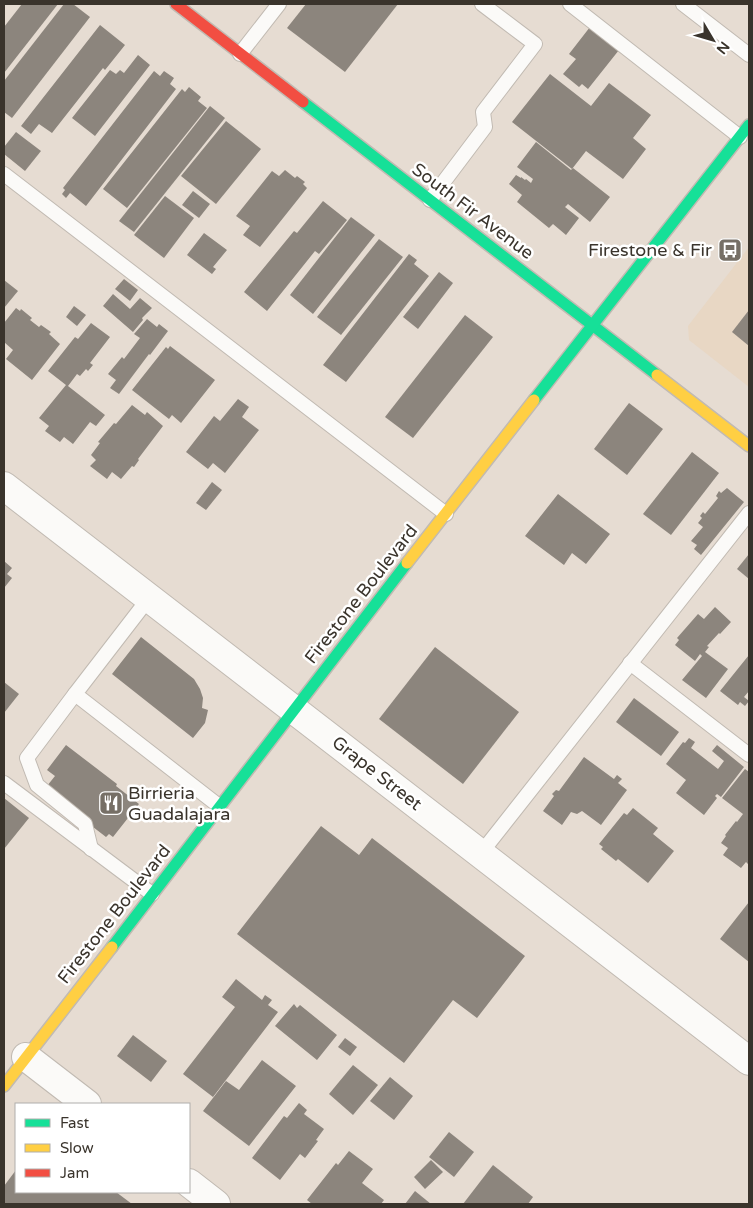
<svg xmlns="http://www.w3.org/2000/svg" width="753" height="1208" viewBox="0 0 753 1208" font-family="'Varela Round',sans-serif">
	<rect width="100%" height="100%" fill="#e6dcd2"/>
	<polygon fill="#e8d7c4" points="749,247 749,387 689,340 688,326"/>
	<g fill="#8c857d">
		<polygon points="22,4 58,4 4,73 4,27"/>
		<polygon points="64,4 73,4 90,17 12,118 4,112 4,81"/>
		<polygon points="306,4 398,4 345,72 287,28"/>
		<polygon points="100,25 125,45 105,70 103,68 52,133 39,124 31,134 21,126"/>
		<polygon points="590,27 619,50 588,89 582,84 579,87 563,74 576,59 569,54"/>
		<polygon points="138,55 150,65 95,136 72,118 110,70 116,74 120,70 124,73"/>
		<polygon points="154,71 160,76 164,71 174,78 170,84 176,89 86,206 70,193 66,198 62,194 65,190 63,188"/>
		<polygon points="550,74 591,106 609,83 651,115 633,138 646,149 623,179 586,151 572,169 512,122"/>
		<polygon points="189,87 201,97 198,101 207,108 127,208 103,189 182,89 185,92"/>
		<polygon points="210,106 225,118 134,232 119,221"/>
		<polygon points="226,121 261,149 216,204 181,176"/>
		<polygon points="16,132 41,151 25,171 4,154 4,147"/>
		<polygon points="536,142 571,170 573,168 610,197 590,222 568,204 565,207 579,218 566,235 553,224 549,228 517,202 522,195 509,184 516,175 521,178 521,177 525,180 526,179 531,183 533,179 517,167"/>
		<polygon points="285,170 295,178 297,176 305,182 303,184 307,188 260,247 243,235 250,226 236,216 272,171 279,176"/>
		<polygon points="193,191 210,204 199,218 182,205"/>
		<polygon points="165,196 194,218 164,258 134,235"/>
		<polygon points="323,201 347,220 319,254 315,251 267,311 244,292 294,231 297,233"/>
		<polygon points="351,217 375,235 313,314 290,295"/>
		<polygon points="204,233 227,250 213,267 216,269 212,274 187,255"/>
		<polygon points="379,239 403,257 341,335 317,317"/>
		<polygon points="409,254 417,260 414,264 429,276 346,382 323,365"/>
		<polygon points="439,272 453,283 418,329 403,317"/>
		<polygon points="124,279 138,290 130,301 115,289"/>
		<polygon points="4,280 18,291 4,308"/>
		<polygon points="113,294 130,309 140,298 152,308 142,318 143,320 133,332 103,306"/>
		<polygon points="74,306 86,315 77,326 66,317"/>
		<polygon points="16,308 20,311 21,309 32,318 30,320 39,327 41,325 51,332 49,334 60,344 32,380 6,359 13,350 4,342 4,323"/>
		<polygon points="749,310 749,346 732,332"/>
		<polygon points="465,315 493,337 413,438 385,417"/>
		<polygon points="147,319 157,327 159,324 168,331 150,355 149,354 119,394 110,388 116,380 108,374 122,357 124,359 140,338 134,334"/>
		<polygon points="91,323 110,337 90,363 93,365 88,371 86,369 80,376 77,374 68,386 105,415 96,426 90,422 73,444 64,437 60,442 45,431 49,426 39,418 66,385 48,371 75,337 78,339"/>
		<polygon points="170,346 215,380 181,423 172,415 169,419 132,390 166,347 168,349"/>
		<polygon points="238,399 249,407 242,417 259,430 225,473 213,463 208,469 186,452 214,416 220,421"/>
		<polygon points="629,403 663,429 627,475 594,449"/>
		<polygon points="132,405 145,415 147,412 163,426 138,459 139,460 134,467 132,466 121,479 112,472 107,479 90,466 96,460 91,455 100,443 98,442 114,423 116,424"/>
		<polygon points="692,452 719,473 671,535 643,514"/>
		<polygon points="212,482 222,490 206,510 196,503"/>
		<polygon points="727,488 744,502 701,555 694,549 697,545 691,541 703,527 698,523 702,518 700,516 703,512 705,514 718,498 716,496 719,491 721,493"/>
		<polygon points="558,494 610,534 586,564 572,553 564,565 525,536"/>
		<polygon points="749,554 749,579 737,569"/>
		<polygon points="4,561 12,568 7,574 12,578 4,588"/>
		<polygon points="715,607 731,622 720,634 719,633 707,646 709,647 705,652 728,669 706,698 682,680 702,656 700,654 695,661 675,645 679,640 677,638 698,614 704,619"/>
		<polygon points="141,637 194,679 200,689 203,698 202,708 208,710 205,723 193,738 112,674"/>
		<polygon points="435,647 519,712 463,784 379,719"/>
		<polygon points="749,655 749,691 744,697 749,701 745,706 740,702 738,705 720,691"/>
		<polygon points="4,682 19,694 4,713"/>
		<polygon points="634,698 679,732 661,756 616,722"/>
		<polygon points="689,738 695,742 691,748 718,769 724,761 712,751 717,745 744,767 721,797 717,794 715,796 717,798 704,815 676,793 686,780 666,764 683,742 685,743"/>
		<polygon points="66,745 117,784 116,786 139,804 113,837 109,834 106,837 71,810 47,786 55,776 47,770"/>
		<polygon points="584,757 614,779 617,775 622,779 618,783 627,790 601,825 582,811 577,814 571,812 562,825 543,811 554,796 552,794 556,790 559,791"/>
		<polygon points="745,769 749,772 749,865 746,862 741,868 723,855 728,848 721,843 726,836 725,835 736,821 737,822 743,814 722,798"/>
		<polygon points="4,798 29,818 4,849"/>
		<polygon points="633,808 658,828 653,834 674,851 648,883 618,859 616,861 601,849 603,847 599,844 624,813 627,815"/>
		<polygon points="321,826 359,855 372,838 525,956 477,1018 453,1000 404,1063 237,934"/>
		<polygon points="749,902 749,962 720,939"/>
		<polygon points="236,979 262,1000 265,995 272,1000 268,1005 278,1012 213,1097 183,1074 235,1007 222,997"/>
		<polygon points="294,1004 297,1008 300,1005 337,1035 317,1060 275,1026"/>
		<polygon points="133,1035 167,1061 151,1082 117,1056"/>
		<polygon points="345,1038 357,1047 350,1056 338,1047"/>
		<polygon points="262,1060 296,1086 249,1146 203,1111 226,1081 239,1090"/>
		<polygon points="353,1065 378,1085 353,1115 329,1094"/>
		<polygon points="390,1077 413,1096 394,1120 370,1101"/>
		<polygon points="299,1103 307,1110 304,1114 324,1129 316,1140 318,1141 305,1158 300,1154 280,1180 252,1158 284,1116 287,1118"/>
		<polygon points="449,1132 474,1152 454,1177 429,1157"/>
		<polygon points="349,1151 373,1169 362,1183 384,1200 381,1204 312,1204 307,1200 336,1163 338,1165"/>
		<polygon points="431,1160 443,1172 425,1189 414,1177"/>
		<polygon points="493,1165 533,1197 528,1204 463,1204"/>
		<polygon points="16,1170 16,1192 116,1192 132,1204 4,1204 4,1186"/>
		<polygon points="415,1191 431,1204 405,1204"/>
	</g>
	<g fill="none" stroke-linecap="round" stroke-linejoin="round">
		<g stroke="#c1bab2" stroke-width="16">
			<g id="lane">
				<polyline points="570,4 740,137"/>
				<polyline points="683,4 749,55"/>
				<polyline points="240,54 279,4"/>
				<polyline points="4,174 446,514"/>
				<polyline points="430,200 485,127 483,112 535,44 482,4"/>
				<polyline points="149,598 75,694 219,806"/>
				<polyline points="630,663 749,755"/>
				<polyline points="75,694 27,758 37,785 85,824 91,849"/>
				<polyline points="4,783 152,894"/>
				<polyline points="481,853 749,513"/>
			</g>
		</g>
		<g stroke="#c1bab2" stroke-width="30">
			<g id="street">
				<polyline points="4,486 749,1061"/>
				<polyline points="26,1057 87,1104"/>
				<polyline points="189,1183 216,1204"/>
			</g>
		</g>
		<g stroke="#c1bab2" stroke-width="14">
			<g id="fast">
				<polyline points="303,102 657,375"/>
				<polyline points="534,400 749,125"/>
				<polyline points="112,947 407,563"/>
			</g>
		</g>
		<g stroke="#c1bab2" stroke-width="14">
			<g id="slow">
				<polyline points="657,375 749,446"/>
				<polyline points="407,563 534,400"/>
				<polyline points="4,1086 112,947"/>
			</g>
		</g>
		<g stroke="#c1bab2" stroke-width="14">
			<polyline id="jam" points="176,4 303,102"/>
		</g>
		<use href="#lane" stroke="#fbfaf8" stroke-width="14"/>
		<use href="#street" stroke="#fbfaf8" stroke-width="28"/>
		<use href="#fast" stroke="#16e098" stroke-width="11"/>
		<use href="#slow" stroke="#ffcf43" stroke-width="11"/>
		<use href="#jam" stroke="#f24e42" stroke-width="11"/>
	</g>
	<defs>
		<g id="bus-square" transform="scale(1.25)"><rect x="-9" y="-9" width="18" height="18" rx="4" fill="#766f66" stroke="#fff"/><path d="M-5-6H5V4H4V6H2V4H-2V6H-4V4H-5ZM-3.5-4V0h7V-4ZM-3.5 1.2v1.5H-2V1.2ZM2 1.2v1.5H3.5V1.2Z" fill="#fff"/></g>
		<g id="restaurant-square" transform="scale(1.25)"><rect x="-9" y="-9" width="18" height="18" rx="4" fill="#766f66" stroke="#fff"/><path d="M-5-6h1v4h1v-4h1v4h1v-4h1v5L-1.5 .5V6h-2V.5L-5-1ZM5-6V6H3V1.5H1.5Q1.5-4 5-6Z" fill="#fff"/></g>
	</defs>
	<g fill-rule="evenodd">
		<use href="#bus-square" x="730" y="250"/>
		<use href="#restaurant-square" x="111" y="803"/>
	</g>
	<g text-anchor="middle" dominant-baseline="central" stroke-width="5" stroke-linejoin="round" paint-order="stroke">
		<g font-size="18" fill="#3a342c" stroke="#fff">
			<text transform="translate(473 211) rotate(37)">South Fir Avenue</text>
			<text transform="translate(361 594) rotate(-52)">Firestone Boulevard</text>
			<text transform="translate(377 773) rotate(38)">Grape Street</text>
			<text transform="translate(114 914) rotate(-52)">Firestone Boulevard</text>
		</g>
		<g font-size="18" fill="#3a342c" stroke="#fff" text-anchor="end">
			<text x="712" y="250">Firestone &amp; Fir</text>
			<text x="128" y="793" text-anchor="start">Birrieria<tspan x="128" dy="21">Guadalajara</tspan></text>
		</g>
	</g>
	<rect width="753" height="1208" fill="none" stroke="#3a342c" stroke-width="10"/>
	<rect x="15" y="1103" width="175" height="90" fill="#ffffff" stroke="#b0aeab"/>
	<rect x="25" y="1119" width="25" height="8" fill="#16e098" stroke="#b0aeab"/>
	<text x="60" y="1128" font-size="15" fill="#3a342c">Fast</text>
	<rect x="25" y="1144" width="25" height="8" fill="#ffcf43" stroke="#b0aeab"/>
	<text x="60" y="1153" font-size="15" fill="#3a342c">Slow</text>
	<rect x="25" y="1169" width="25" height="8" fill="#f24e42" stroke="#b0aeab"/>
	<text x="60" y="1178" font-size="15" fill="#3a342c">Jam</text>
	<g transform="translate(713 40) rotate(128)" stroke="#ffffff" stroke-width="4" paint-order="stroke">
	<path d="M0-4L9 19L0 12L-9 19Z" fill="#3a342c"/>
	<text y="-8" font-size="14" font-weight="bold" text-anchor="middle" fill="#3a342c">N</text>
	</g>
</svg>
